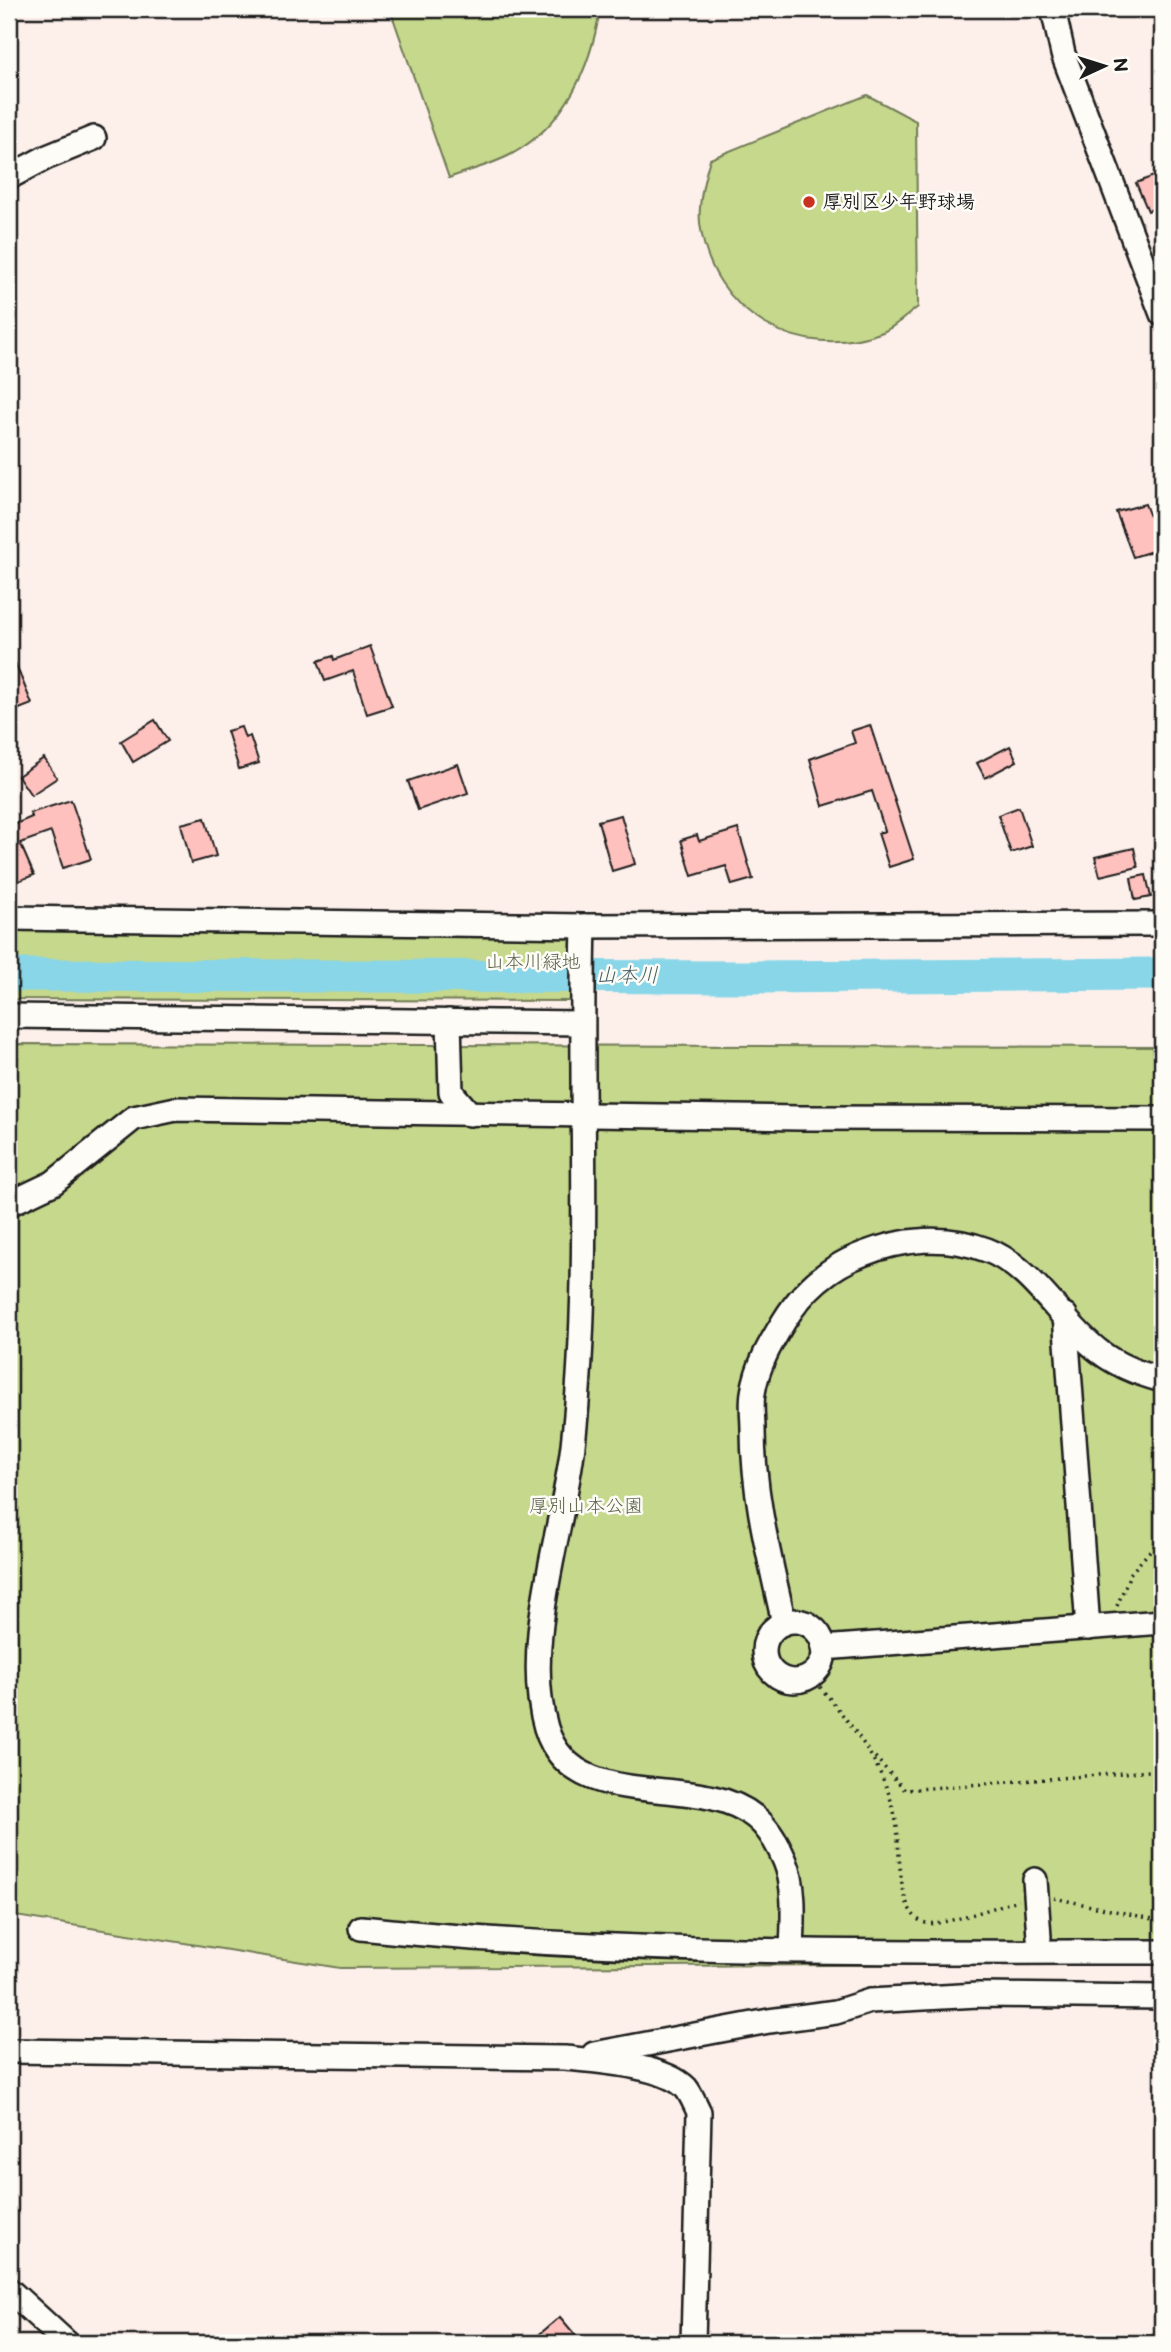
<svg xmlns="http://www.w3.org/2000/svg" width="1171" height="2352" viewBox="0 0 1171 2352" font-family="'Balsamiq Sans','Klee One',sans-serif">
	<rect width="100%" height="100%" fill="#fdf0eb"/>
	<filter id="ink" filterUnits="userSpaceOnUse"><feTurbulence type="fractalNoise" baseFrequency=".0143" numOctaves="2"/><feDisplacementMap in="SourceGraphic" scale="14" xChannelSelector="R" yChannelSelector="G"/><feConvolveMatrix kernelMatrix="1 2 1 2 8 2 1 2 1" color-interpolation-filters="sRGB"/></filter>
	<g filter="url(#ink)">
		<g fill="#c5d88c" stroke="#707a54" stroke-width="2">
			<path d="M390 9H600C591 67 566 125 510 155 491 165 469 170 449 178Z"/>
			<polygon points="728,9 841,9 786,17"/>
			<path d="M867 95 916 121 918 307C907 315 895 327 883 332 799 363 711 314 700 223 698 202 704 179 710 159Z"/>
			<polygon points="572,925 570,1001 9,999 9,926"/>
			<polygon points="9,1044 1162,1047 1162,1963 340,1968 9,1915"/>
		</g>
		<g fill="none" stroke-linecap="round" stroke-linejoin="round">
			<polyline stroke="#89d6e8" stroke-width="33" points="9,975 746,977 1162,974"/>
		</g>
		<g fill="#fec1bd" stroke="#1c1c1c" stroke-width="2">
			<polygon points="1156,175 1162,191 1162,205 1148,211 1136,183"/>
			<polygon points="1145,504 1162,548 1133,557 1116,512"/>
			<polygon points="370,646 392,706 367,714 353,671 325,681 318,661 333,656 334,660"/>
			<polygon points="9,648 32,704 9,713"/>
			<polygon points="155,720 168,741 133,762 121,741"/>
			<polygon points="870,725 914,859 889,867 878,833 885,831 872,791 823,806 810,759 855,743 851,731"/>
			<polygon points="241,727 245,738 250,736 259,763 239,769 227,731"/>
			<polygon points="1010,746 1017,761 985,778 977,763"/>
			<polygon points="44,758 57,778 31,795 18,776"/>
			<polygon points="458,764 468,793 418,810 408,781"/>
			<polygon points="71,800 91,859 63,868 51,832 20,843 34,875 13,883 9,872 9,815 13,825 32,817 30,813"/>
			<polygon points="1019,807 1032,846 1011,853 998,815"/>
			<polygon points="621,815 635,864 612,871 598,821"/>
			<polygon points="205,818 216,856 191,863 181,824"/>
			<polygon points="738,829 753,879 732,885 726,866 692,876 681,840 697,835 699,841"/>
			<polygon points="1134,848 1138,867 1100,876 1095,857"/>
			<polygon points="1146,875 1151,897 1135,900 1131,878"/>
			<polygon points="560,2317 582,2343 529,2343"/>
		</g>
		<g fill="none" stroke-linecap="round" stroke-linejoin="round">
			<g stroke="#1c1c1c" stroke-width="28">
				<g id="minor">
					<polyline points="1053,9 1063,54 1162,314"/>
					<polyline points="9,177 45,158 94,138"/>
					<polyline points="9,918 584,926 1162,924"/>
					<path d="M584 926C579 1098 592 1273 573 1445 563 1532 521 1644 546 1728 574 1818 697 1769 755 1817 768 1827 779 1847 785 1861 796 1887 793 1922 792 1950"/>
					<polyline points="9,1016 582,1023"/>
					<polyline points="449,1021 451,1092 470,1114"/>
					<polyline points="9,1204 53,1183 134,1118 176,1109 800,1118 1162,1119"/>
					<polyline points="1065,1315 1088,1628"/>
					<circle cx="794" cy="1651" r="30"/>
					<path d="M784 1623C770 1559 753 1496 753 1430 753 1418 751 1405 753 1393 757 1366 770 1344 784 1321 803 1290 828 1267 863 1254 901 1239 946 1234 987 1250 1034 1268 1061 1323 1100 1352 1118 1366 1140 1374 1162 1380"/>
					<polyline points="823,1648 1162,1622"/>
					<polyline points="1035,1880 1039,1937"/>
					<path d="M361 1928C627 1956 895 1952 1162 1952"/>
					<path d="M9 2051 565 2058C596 2061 664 2065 686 2088 691 2094 695 2104 699 2112L693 2343"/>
					<polyline points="594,2054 769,2021 836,2012 870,2001 978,1995 1162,1997"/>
					<polyline points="9,2290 67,2343"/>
				</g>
			</g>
			<g stroke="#1c1c1c" stroke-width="3.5" stroke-dasharray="2 5" stroke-linecap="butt">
				<polyline points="1117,1606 1130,1574 1162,1537"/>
				<path d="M811 1676C848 1721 885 1762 896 1821 901 1846 895 1916 926 1923 941 1927 1000 1905 1019 1900"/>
				<polyline points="875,1757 905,1790 1162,1770"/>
				<polyline points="1054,1898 1162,1921"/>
			</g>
			<use href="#minor" stroke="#fdfcf7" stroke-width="23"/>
		</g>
	</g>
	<circle fill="#c8321e" stroke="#fdfcf7" stroke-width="2.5" cx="809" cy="202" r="7"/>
	<g text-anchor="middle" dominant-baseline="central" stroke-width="5" stroke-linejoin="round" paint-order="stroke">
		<g font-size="19" font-weight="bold" fill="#1c1c1c" stroke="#fdfcf7" text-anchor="start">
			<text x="823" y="202">厚別区少年野球場</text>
		</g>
		<g font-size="19" fill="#575e43" stroke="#fdfcf7">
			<text x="533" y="962">山本川緑地</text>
			<text x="586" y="1506">厚別山本公園</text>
		</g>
		<g font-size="21" font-style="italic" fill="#425d63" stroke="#fdfcf7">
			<text x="627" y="975">山本川</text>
		</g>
	</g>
	<rect width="1171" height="2352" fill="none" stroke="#fdfcf7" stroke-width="35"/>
	<rect x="18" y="18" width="1136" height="2317" fill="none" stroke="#1c1c1c" stroke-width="2.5" filter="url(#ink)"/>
	<g transform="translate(1104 66) rotate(86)" stroke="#fdfcf7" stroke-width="5" paint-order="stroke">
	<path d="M0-5L12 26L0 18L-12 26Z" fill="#1c1c1c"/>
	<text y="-10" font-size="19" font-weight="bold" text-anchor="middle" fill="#1c1c1c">N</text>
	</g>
</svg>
